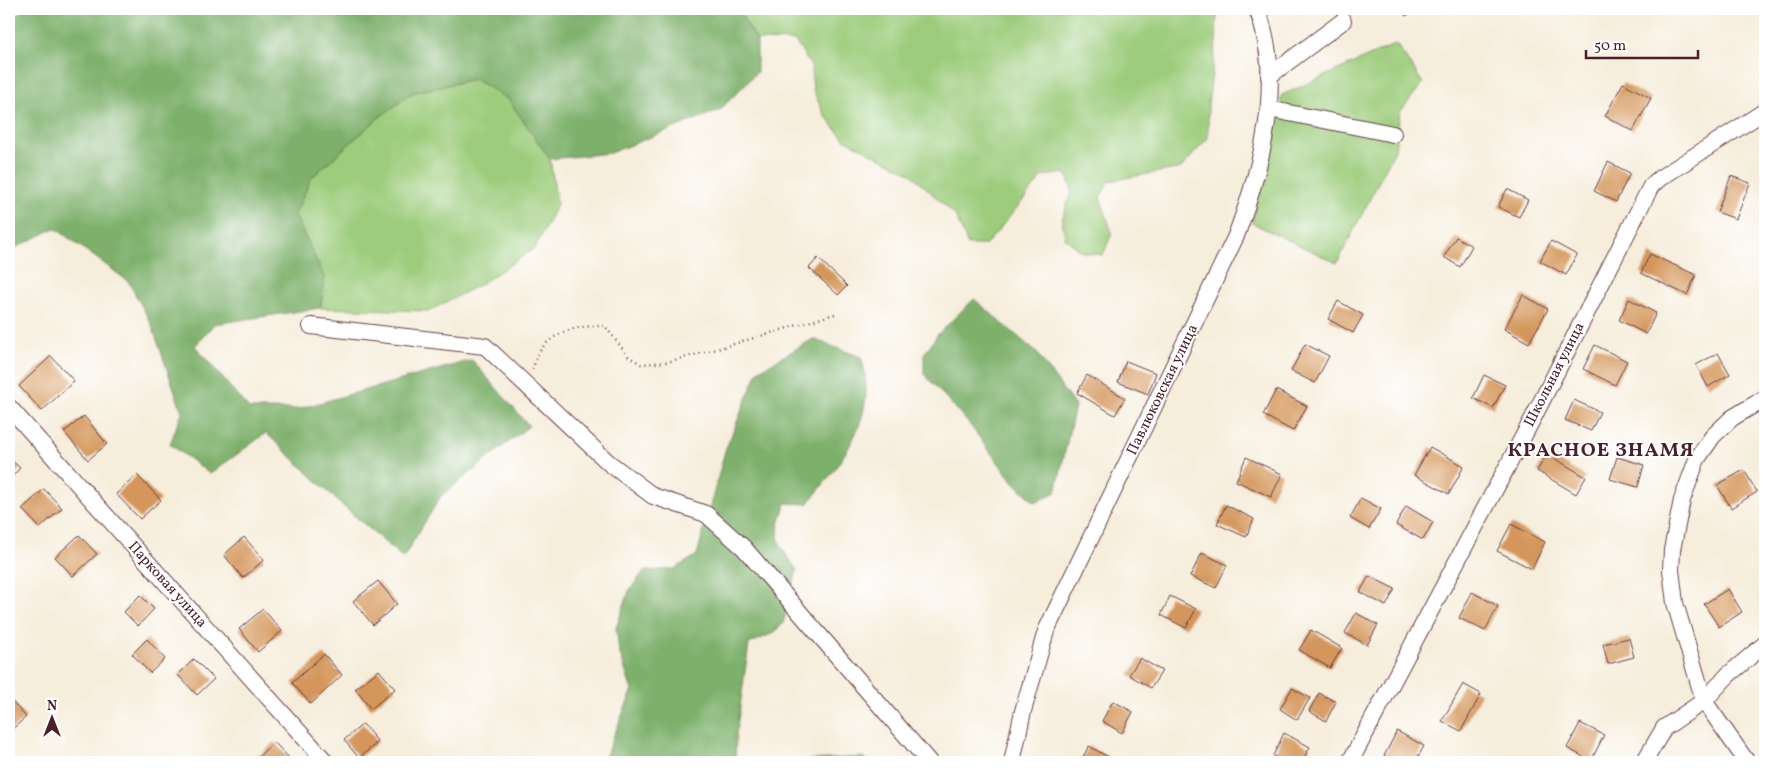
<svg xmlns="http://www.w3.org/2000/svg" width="1774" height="771" viewBox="0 0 1774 771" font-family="Vollkorn,serif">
	<rect width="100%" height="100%" fill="#fff"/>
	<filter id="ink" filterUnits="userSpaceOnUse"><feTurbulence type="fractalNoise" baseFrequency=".02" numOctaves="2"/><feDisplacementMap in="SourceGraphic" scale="10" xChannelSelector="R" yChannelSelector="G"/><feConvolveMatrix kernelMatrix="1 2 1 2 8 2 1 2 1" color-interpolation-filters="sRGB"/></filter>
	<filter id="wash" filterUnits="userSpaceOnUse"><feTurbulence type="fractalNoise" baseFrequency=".0096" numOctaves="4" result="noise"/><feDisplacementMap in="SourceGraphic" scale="20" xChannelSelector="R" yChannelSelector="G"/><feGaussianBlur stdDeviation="1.12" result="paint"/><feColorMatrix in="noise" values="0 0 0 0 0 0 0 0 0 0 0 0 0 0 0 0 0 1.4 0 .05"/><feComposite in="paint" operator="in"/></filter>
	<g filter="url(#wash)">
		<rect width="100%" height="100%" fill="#f6eddb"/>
		<g fill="#9ccc7b" stroke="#737653">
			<polygon points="737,9 1217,9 1216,41 1208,104 1208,138 1181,168 1109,181 1100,197 1112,233 1103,255 1082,252 1065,238 1062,220 1072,190 1066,173 1043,176 986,245 968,245 955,215 910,173 844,139 824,114 813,90 811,66 795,41 757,40"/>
			<polygon points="1396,44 1423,83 1400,112 1395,150 1337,263 1252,223 1282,95"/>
			<polygon points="474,79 508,99 550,159 557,204 535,248 479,285 429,311 320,308 325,279 294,215 311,178 377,119 412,93"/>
		</g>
		<g fill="#7db06b" stroke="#64684b">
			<polygon points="26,9 737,9 757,40 757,72 720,110 610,153 550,159 508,99 474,79 412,93 377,119 311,178 295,215 325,279 320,308 214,324 195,346 249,409 298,409 472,360 529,426 441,496 403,558 341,504 266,433 210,474 170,444 182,412 151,323 128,281 55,228 9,251 9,20"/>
			<path d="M974 299 1036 352 1075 406 1056 492 1035 502C1010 481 1001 466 982 441 965 417 944 396 924 374V354L938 334Z"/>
			<path d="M813 339 861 357C880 417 842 460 808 504L786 503C773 539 776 540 797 570L783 624 771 634 749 644 736 734 735 762H603L632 691 619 651 616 628 629 591 644 571 674 569 697 555 725 451 758 371Z"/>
			<polygon points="863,757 870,762 805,762 811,760"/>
		</g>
		<g id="blocks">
			<g fill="#d4965a">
				<polygon points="1401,9 1417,9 1406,16"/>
				<polygon points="1623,83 1651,98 1633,131 1605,116"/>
				<polygon points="1608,162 1630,173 1616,202 1594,191"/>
				<polygon points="1731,176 1750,183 1736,219 1717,212"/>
				<polygon points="1507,189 1528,200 1519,217 1498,207"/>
				<polygon points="1456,237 1472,246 1460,267 1444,257"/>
				<polygon points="1551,241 1577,255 1566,275 1540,261"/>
				<polygon points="1650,254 1696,275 1687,295 1641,273"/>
				<polygon points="818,258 847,286 838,295 809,268"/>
				<polygon points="1523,295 1548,309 1529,343 1504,329"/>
				<polygon points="1629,299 1656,313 1646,334 1619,320"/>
				<polygon points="1338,301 1363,315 1353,333 1328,319"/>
				<polygon points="1305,344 1329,356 1315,383 1291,371"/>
				<polygon points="1595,345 1627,361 1615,385 1583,369"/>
				<polygon points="1718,353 1730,374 1708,387 1696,365"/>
				<polygon points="51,356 74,381 42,411 19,386"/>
				<polygon points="1126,361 1156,373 1148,394 1118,382"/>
				<polygon points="1087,375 1125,398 1115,415 1077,393"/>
				<polygon points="1484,375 1505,385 1493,408 1473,398"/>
				<polygon points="1276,390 1307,406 1293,431 1263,415"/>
				<polygon points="1574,400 1600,412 1591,431 1565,420"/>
				<polygon points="84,416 107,444 88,460 64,432"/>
				<polygon points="1430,447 1464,466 1449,494 1414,475"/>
				<polygon points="1547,454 1586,477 1576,494 1537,471"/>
				<polygon points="1246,457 1282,474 1271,497 1236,481"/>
				<polygon points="1617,457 1644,465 1638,487 1610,479"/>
				<polygon points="9,458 20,468 9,480"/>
				<polygon points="1744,470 1757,492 1731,508 1717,485"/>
				<polygon points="137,475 161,500 140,519 116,494"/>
				<polygon points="44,489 62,508 40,528 22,509"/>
				<polygon points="1361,498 1381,509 1369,529 1350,518"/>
				<polygon points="1226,505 1254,519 1246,537 1217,524"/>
				<polygon points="1406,506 1433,522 1423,540 1396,525"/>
				<polygon points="1511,524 1545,542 1532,569 1497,551"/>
				<polygon points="79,535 97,554 73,576 55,557"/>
				<polygon points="244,537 264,560 243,578 224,555"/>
				<polygon points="1202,553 1227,565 1216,588 1190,576"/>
				<polygon points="1369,576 1395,589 1386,606 1360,592"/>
				<polygon points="378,581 397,604 373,625 353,601"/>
				<polygon points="1728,589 1742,612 1719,627 1704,604"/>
				<polygon points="1472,592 1498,606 1485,631 1459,618"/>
				<polygon points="140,595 154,609 138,626 124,612"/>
				<polygon points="1170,596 1196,609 1186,628 1161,615"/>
				<polygon points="263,609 282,631 258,652 239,629"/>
				<polygon points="1356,613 1378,625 1367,645 1345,633"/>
				<polygon points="1311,630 1342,648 1330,668 1299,650"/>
				<polygon points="1629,638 1634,657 1608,664 1603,644"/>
				<polygon points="147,639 165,659 150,673 132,654"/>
				<polygon points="324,654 342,675 311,704 292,683"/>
				<polygon points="1140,658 1162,671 1151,688 1129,675"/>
				<polygon points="194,659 214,679 197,695 178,675"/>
				<polygon points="379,670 395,689 371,709 355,689"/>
				<polygon points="1463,684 1481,694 1461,731 1442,721"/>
				<polygon points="1292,688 1310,698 1297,720 1280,709"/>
				<polygon points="1319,693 1336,702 1326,721 1309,711"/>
				<polygon points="9,698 26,717 9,732"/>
				<polygon points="1113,701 1133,712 1122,733 1102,721"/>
				<polygon points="1580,723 1604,735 1591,761 1567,748"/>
				<polygon points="363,724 378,742 359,758 344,740"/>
				<polygon points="1397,731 1424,746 1415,762 1395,762 1384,756"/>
				<polygon points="1284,733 1310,747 1302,762 1285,762 1273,756"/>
				<polygon points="274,742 293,762 263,762 258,757"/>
				<polygon points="1089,746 1110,758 1108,762 1080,762"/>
			</g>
		</g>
	</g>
	<g filter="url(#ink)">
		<use href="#blocks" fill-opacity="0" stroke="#643e45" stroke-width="1"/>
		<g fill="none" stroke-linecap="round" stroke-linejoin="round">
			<g stroke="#643e45" stroke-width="18">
				<g id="minor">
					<polyline points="1269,76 1343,21"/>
					<polyline points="1269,109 1393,134"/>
					<polyline points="311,326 485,346 609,463 653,496 706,514 744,548 929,762"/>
					<polyline points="9,407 326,762"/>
					<path d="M1012 762 1023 711 1046 631 1236 236C1262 166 1285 82 1257 9"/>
					<polyline points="1350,762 1532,420 1651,186 1660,178 1765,111"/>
					<polyline points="1644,762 1664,728 1704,701 1728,675 1765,644"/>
					<polyline points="1747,762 1704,701 1675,603 1671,570 1672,550 1682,500 1697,459 1713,436 1732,418 1765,398"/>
				</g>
			</g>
			<path stroke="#643e45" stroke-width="2.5" stroke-dasharray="1 4" stroke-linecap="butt" d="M532 369C535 364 536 356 540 351 554 330 582 325 605 326L628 356 641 364 667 362 717 349 838 313"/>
			<use href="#minor" stroke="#fff" stroke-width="16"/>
		</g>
	</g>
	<g text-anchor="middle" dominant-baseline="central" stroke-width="4" stroke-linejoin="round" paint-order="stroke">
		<g font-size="15" fill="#4a1f2b" stroke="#fff">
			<text transform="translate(1555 375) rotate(-63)">Школьная улица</text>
			<text transform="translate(1163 390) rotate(-64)">Павлюковская улица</text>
			<text transform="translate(167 585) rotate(48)">Парковая улица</text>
		</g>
		<g font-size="20" font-weight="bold" letter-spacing="1" fill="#4a1f2b" stroke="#fff">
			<text x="1601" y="451">КРАСНОЕ ЗНАМЯ</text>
		</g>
	</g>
	<rect width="1774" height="771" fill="none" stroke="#fff" stroke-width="30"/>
	<g transform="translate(52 718)" stroke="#ffffff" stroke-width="4" paint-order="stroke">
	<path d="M0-4L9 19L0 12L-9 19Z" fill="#4a1f2b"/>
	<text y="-8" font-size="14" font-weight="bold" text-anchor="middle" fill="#4a1f2b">N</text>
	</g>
	<path d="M1586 50v8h112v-8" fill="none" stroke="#4a1f2b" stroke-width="2.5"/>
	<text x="1594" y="50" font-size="15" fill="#4a1f2b" stroke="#ffffff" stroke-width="4" paint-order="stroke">50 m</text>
</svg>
